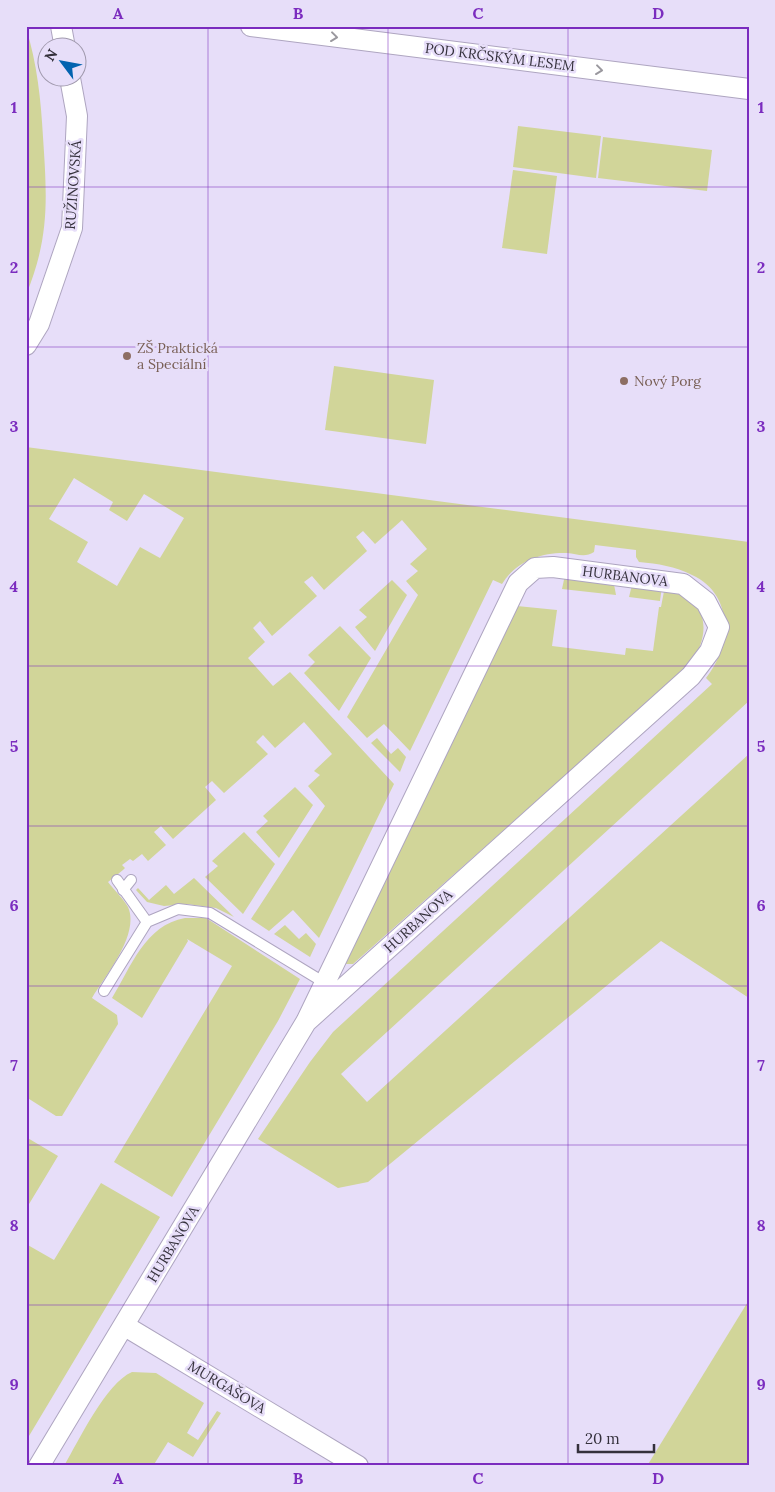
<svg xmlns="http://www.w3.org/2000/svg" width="775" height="1492" viewBox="0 0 775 1492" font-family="Lora,serif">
	<rect width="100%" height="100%" fill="#e7def9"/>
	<g fill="#d1d599" fill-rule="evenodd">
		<path d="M26 28C37 63 41 100 43 137 47 197 50 237 26 295Z"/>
		<polygon points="518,126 601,136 596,178 513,167"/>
		<polygon points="603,137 712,150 707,191 598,178"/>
		<polygon points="513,170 557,176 547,254 502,248"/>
		<polygon points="334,366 434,380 426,444 325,430"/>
		<path d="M26 447 749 542V701L341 1074 367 1102 749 754V998L661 941 368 1182 338 1188 258 1139 310 1062 333 1032 712 684 706 678C732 646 734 594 692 575 675 566 658 564 639 562L636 557V550L595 545 594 552C585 558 577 554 567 553 542 552 516 561 502 584L493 580 410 751 384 724 367 738 347 717 418 595 406 581 418 571 410 564 427 549 402 520 375 544 363 531 356 537 367 551 324 590 312 576 304 582 317 596 272 636 260 621 253 628 265 642 248 658 273 686 290 672 394 784 319 938 293 910 269 931 251 919 325 806 308 786 320 775 314 771 332 754 304 722 275 748 263 735 256 742 268 754 224 793 212 781 205 787 216 800 173 839 161 826 154 832 166 845 148 861 142 854 133 861 130 859 122 865 125 868 123 870 108 882C114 890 123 898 128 907 140 934 106 975 92 998L117 1015 118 1024 62 1116H56L26 1097ZM74 478 113 502 109 510 127 521 144 494 184 518 160 558 140 547 117 586 77 562 88 542 49 519Z"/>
		<polygon points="565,575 613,579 616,595 562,589"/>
		<polygon points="392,580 407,595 375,651 355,627 367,617 359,610"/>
		<polygon points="633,581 662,586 660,601 629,597"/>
		<path d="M665 586C706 599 713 627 692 663L353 964H345L517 606 557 610 552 646 625 655 626 648 653 651 659 607H661Z"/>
		<polygon points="340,626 371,658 339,711 304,673 315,662 308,655"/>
		<polygon points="377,738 391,754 398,748 406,757 400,772 371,743"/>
		<polygon points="295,787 313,805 279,858 256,832 268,821 263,816"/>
		<polygon points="244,832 275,864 243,914 205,877 218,866 212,861"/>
		<polygon points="194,878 234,917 216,908 187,904 164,906 147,902 136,890 138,888 149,900 166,885 174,894"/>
		<path d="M185 918H206L300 979 278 1021 172 1197 114 1162 232 966 187 939 188 941 142 1018 112 998C131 967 145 925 185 918Z"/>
		<polygon points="285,925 299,939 306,933 316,944 310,957 274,934"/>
		<polygon points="26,1137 58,1156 46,1176 44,1175 46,1176 26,1209"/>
		<polygon points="101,1183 160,1217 26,1441 26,1244 54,1260"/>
		<polygon points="749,1300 749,1466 647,1466"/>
		<path d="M132 1372 156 1373 204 1403 187 1433 198 1440 217 1411 221 1413 193 1457 168 1442 153 1466H64C79 1440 106 1383 132 1372Z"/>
	</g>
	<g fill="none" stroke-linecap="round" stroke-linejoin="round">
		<g stroke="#aea5c0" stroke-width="12">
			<g id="service">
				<polyline points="117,880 147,922"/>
				<polyline points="123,890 131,880"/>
				<polyline points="104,991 147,922 178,909 210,913 325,983"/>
			</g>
		</g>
		<g stroke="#aea5c0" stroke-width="22">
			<g id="minor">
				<polyline points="61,26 65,48"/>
				<polyline points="251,26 749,89"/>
				<polyline points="26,345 39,324 72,228 77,116 70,78"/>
				<polyline points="125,1326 358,1466"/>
				<polyline points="39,1466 306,1022 518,583 535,568 553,567 683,584 706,602 719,627 710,651 691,676 306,1022"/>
			</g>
		</g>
		<use href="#service" stroke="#fff" stroke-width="10"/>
		<use href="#minor" stroke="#fff" stroke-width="20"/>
	</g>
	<defs><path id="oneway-chevron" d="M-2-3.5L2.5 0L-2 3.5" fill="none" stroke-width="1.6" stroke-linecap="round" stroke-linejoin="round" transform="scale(1.25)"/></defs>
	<g stroke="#9a989e">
		<use href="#oneway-chevron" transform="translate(334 37) rotate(7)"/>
		<use href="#oneway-chevron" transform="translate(599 70) rotate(7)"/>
	</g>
	<path fill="none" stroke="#7b2cbf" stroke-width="1" stroke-opacity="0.55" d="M208 26V1466M388 26V1466M568 26V1466M26 187H749M26 347H749M26 506H749M26 666H749M26 826H749M26 986H749M26 1145H749M26 1305H749"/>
	<g fill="#8d6e63" stroke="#e7def9" stroke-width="2">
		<circle cx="127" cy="356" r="5"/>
		<circle cx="624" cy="381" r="5"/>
	</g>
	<g text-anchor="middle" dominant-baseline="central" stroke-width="5" stroke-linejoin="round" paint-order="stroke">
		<g font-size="14" fill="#35313c" stroke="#e7def9">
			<text transform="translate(500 57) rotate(7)">POD KRČSKÝM LESEM</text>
			<text transform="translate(73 185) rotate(-86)">RUŽINOVSKÁ</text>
			<text transform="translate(625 576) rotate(7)">HURBANOVA</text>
			<text transform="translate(418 921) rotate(-42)">HURBANOVA</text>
			<text transform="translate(173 1244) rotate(-59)">HURBANOVA</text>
			<text transform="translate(227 1387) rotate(31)">MURGAŠOVA</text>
		</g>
		<g font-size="14" fill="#785e54" stroke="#e7def9" text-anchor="start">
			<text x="137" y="348">ZŠ Praktická<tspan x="137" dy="16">a Speciální</tspan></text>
			<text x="634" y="381">Nový Porg</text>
		</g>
	</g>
	<rect width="775" height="1492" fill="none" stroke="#e7def9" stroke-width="55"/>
	<g transform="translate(62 62) rotate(302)"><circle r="24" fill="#e7def9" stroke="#a099ad"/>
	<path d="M0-4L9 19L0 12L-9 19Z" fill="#0363b0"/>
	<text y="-8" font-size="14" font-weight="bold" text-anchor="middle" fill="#35313c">N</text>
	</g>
	<path d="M578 1444v8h76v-8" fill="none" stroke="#35313c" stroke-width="2.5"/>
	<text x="585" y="1444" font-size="15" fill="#35313c" stroke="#e7def9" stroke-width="4" paint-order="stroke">20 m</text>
	<rect x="28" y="28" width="720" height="1436" fill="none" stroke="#7b2cbf" stroke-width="2"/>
	<g font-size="16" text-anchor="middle" font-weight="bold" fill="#7b2cbf">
		<text x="118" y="19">A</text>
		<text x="298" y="19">B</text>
		<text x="478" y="19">C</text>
		<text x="658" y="19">D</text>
		<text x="14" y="113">1</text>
		<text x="761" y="113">1</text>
		<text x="14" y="273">2</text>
		<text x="761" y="273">2</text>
		<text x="14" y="432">3</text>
		<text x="761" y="432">3</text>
		<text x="14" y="592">4</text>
		<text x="761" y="592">4</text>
		<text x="14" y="752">5</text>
		<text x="761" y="752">5</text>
		<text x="14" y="911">6</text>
		<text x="761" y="911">6</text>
		<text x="14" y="1071">7</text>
		<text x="761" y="1071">7</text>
		<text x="14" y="1231">8</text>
		<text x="761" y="1231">8</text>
		<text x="14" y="1390">9</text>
		<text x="761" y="1390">9</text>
		<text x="118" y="1484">A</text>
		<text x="298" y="1484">B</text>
		<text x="478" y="1484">C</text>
		<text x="658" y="1484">D</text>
	</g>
</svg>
